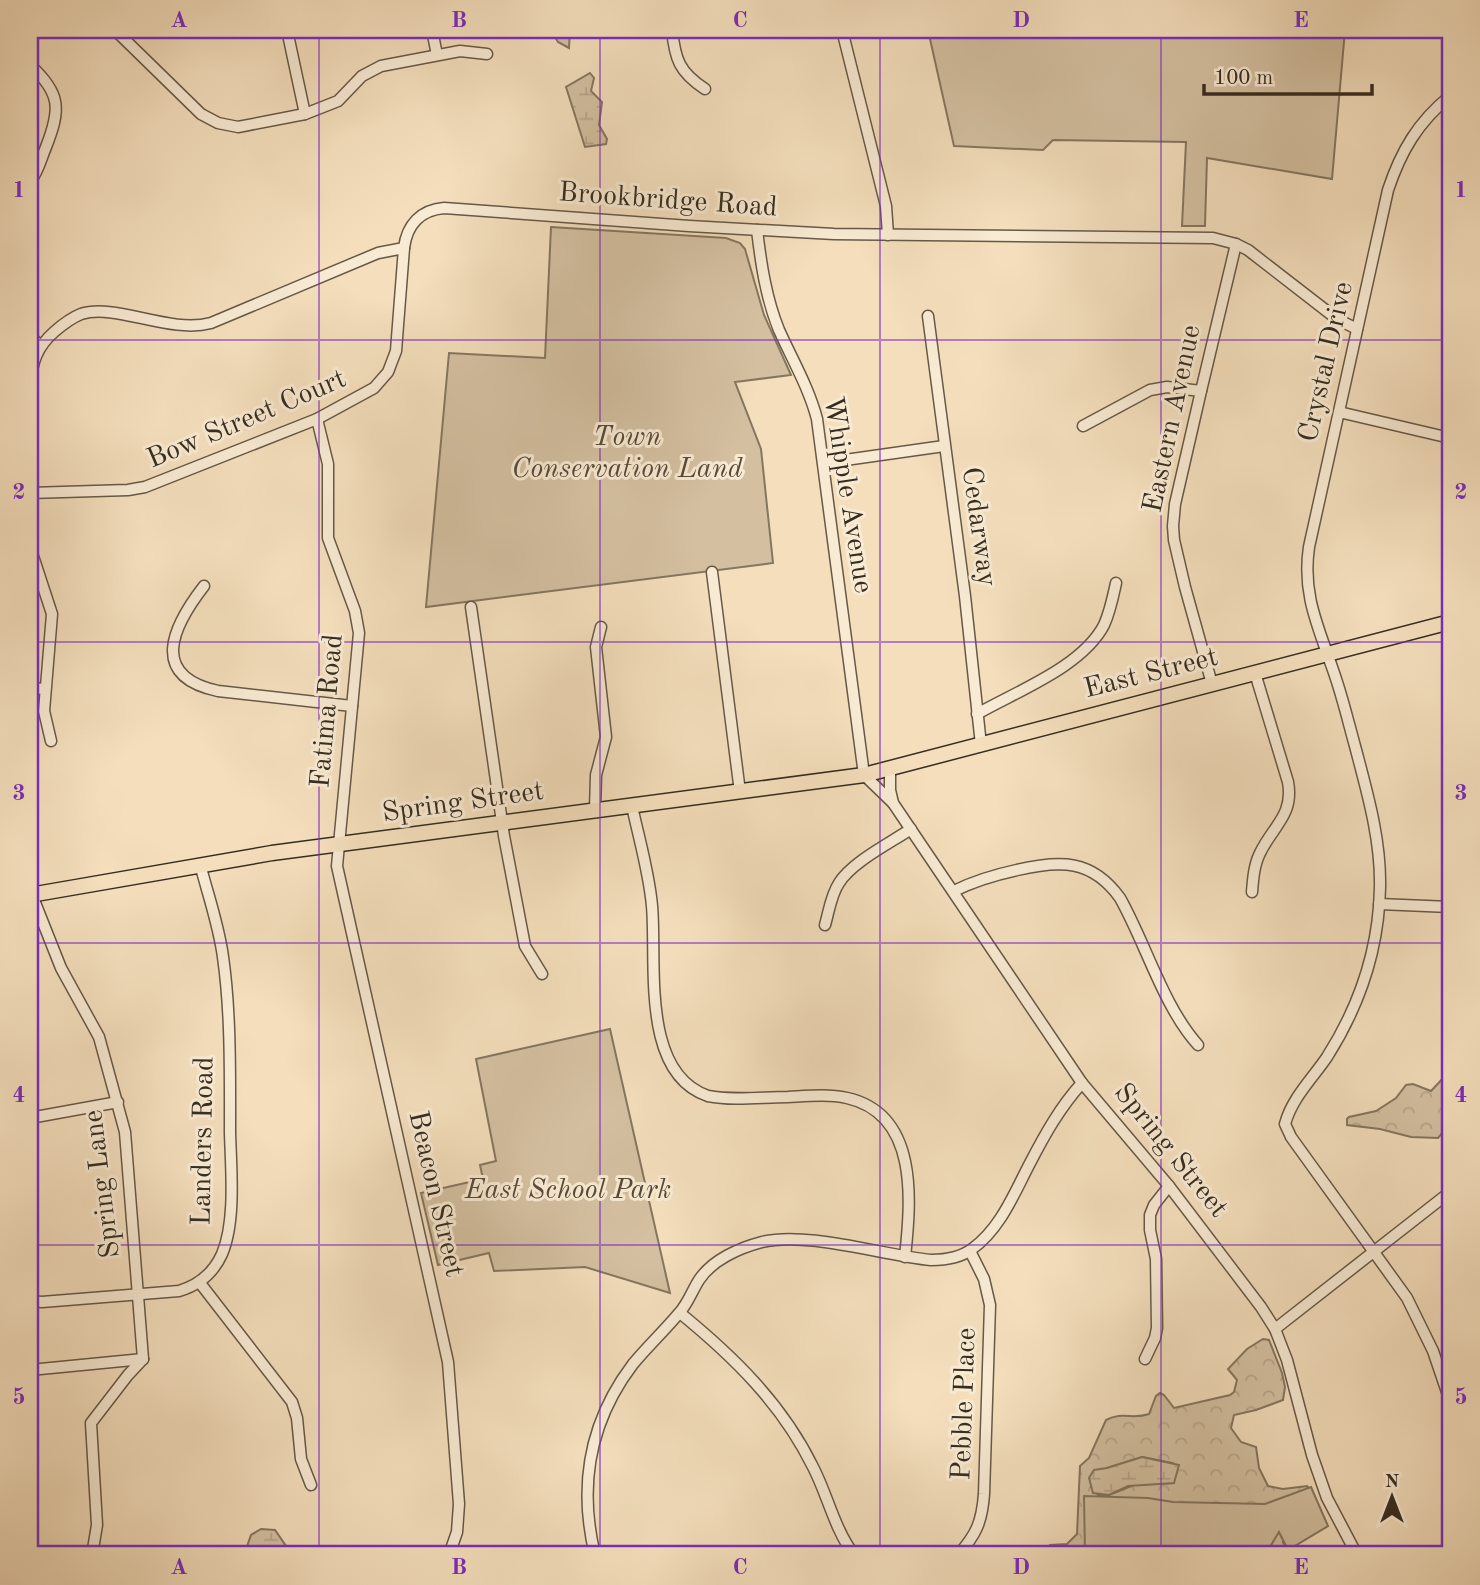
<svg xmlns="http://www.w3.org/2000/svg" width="1480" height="1585" viewBox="0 0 1480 1585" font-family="'Old Standard TT',serif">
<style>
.forest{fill:url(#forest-crowns);stroke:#857660;stroke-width:2;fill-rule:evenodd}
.wetland{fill:url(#wetland-marsh);stroke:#857660;stroke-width:2}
.green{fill:#d4c0a1;stroke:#857660;stroke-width:2}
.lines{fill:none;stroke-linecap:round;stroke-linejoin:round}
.minor-casing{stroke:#665947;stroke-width:13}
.major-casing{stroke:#362d20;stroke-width:17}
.minor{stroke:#f8ead3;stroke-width:10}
.major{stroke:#f4debc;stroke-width:14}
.grid{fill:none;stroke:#7b2cbf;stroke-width:2;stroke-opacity:0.55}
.labels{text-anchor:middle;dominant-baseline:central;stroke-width:6;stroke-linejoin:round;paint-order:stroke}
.street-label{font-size:28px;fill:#362d20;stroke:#f8ead3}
.park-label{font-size:28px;font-style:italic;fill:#564a3a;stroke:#f8ead3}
.neatline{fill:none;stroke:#7b2cbf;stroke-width:2.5}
.grid-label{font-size:23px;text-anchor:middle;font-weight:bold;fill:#7b2cbf}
</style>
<defs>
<pattern id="forest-crowns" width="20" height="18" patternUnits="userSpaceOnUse" patternTransform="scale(1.75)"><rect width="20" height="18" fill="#d4c0a1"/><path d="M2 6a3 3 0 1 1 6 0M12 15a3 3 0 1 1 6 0" fill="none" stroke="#b7a58a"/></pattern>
<pattern id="wetland-marsh" width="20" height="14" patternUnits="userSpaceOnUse" patternTransform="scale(1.75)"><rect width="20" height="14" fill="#d4c0a1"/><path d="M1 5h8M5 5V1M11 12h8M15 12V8" fill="none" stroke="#b7a58a"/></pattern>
</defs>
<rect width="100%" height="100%" fill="#f4debc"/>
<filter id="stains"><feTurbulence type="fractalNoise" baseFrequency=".00286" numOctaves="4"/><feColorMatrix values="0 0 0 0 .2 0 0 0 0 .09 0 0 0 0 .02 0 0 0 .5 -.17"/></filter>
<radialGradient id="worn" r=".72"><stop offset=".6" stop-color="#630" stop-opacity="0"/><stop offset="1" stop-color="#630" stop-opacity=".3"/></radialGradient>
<g class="forest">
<path d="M 1450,1038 L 1450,1124 L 1438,1138 L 1411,1137 L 1380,1129 L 1347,1125 L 1347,1119 L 1349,1117 L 1376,1111 L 1396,1098 L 1406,1085 L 1413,1084 L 1431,1091 L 1446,1075 Z"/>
<path d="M 1263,1339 L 1269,1340 L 1282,1373 L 1285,1387 L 1283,1400 L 1256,1410 L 1234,1415 L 1231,1428 L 1241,1442 L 1256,1447 L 1259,1468 L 1268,1486 L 1283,1489 L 1307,1486 L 1311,1490 L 1318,1505 L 1283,1536 L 1283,1542 L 1289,1555 L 1057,1555 L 1048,1552 L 1050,1545 L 1067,1544 L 1077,1534 L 1080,1466 L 1089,1458 L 1106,1420 C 1123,1411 1132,1420 1149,1414 L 1156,1396 L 1160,1393 L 1164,1395 L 1174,1408 L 1230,1395 L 1234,1392 L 1237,1380 L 1228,1369 L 1247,1349 ZM 1142,1457 L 1173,1463 L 1174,1483 L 1134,1485 L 1109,1495 L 1098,1495 L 1091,1487 L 1092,1482 L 1107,1468 Z"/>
</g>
<g class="wetland">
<path d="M 551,30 L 570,30 L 569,48 L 558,42 Z"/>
<path d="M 590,73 L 594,78 L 591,91 L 602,102 L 599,125 L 607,139 L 606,144 L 585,147 L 566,87 Z"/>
<path d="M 1142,1457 L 1179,1465 L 1174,1483 L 1128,1486 L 1109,1495 L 1093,1493 L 1089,1478 L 1094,1470 L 1107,1468 Z"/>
<path d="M 261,1529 L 275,1530 L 286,1546 L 288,1555 L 244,1555 L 251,1535 Z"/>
</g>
<g class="green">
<path d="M 928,30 L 1345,30 L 1332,179 L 1207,158 L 1205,226 L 1182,226 L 1186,142 L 1053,140 L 1043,150 L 954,146 Z"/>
<path d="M 551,227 L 726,238 L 740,243 L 745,249 L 764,315 L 791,375 L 735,382 L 761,449 L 773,563 L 426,607 L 449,353 L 545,358 Z"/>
<path d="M 610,1029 L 670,1293 L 585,1267 L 494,1271 L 489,1253 L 438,1265 L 421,1193 L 483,1179 L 480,1165 L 496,1161 L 476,1059 Z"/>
<path d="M 1311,1487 L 1328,1526 L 1288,1550 L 1279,1532 L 1268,1550 L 1271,1555 L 1085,1555 L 1084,1496 L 1148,1498 L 1173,1502 L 1265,1504 Z"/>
</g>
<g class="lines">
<defs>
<g id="minor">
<path d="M 115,30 L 201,114 L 218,123 L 238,127 L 305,114 L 338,101 L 362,76 L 381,66 L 460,51 L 487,54"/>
<path d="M 287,30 L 305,114"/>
<path d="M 432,30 L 437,55"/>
<path d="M 672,30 C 675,59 679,72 705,89"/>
<path d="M 842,30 L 886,206 L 888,235"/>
<path d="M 30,65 C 61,93 61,109 46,147 C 41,159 38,172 30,182"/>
<path d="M 1450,96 C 1418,122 1401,151 1388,190 L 1309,547 C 1302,594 1318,626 1333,670 C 1342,695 1348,721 1355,746 C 1367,792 1381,839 1380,887 C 1379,948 1360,1005 1327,1057 C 1312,1079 1292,1098 1285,1124 L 1291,1137 L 1407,1298 L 1433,1351 L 1450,1401"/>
<path d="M 757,230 C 761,264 766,298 779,330 C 792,359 809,388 817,419 L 864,775 L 893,803 L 1082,1083 L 1169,1186 L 1261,1307 L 1275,1329 L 1287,1360 L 1312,1455 L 1327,1498 L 1357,1555"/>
<path d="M 928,316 L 965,596 L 981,745"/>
<path d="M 30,335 L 40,346"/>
<path d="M 30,385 C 32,362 37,347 54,332 C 62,325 71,318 81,314 C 116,303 169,334 211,323 L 378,253 L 404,248 C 407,224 421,210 444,208 L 689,226 L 834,234 L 1213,238 L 1236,244 L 1248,250 L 1337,319 L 1357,329"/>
<path d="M 1339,412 L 1450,438"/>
<path d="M 317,419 L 328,464 L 328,538 L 355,611 L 359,633 L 337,866 L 448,1362 L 459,1504 L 457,1532 L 449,1555"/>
<path d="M 1083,426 L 1150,390 L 1167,387 L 1201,391"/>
<path d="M 30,434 L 32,553 L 52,614 L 44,711 L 51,741"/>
<path d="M 824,463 L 944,446"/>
<path d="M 30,493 L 128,490 L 145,487 L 317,419 L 374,388 L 388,372 L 396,351 L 404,248"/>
<path d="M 712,572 L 740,792"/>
<path d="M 204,586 C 173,626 148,676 218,691 L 352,706"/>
<path d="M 471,607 L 504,836 L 525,946 L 542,974"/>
<path d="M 1212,684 L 1185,587 L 1174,540 L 1173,526 L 1175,504 L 1201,391 L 1236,244"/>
<path d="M 30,688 L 45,689"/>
<path d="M 977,714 C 1017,691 1082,667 1104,625 C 1110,612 1113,597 1116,583"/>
<path d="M 890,769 L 890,790 L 893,803"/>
<path d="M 632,806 C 639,839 649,872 652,906 C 657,962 640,1073 708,1096 C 734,1101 762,1097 788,1097 C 808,1096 828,1094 847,1098 C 919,1114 911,1201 905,1257"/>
<path d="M 595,810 L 596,775 L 606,737 L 596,647 L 601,627"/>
<path d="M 954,891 C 974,881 994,875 1017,870 C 1060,860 1092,859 1120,898 C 1146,944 1163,1006 1198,1045"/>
<path d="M 1252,892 C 1253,879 1254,865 1260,853 C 1273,826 1294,815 1288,782 L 1255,673"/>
<path d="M 32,895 L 61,968 L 99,1037 L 125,1132 L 143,1359"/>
<path d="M 1379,904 L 1450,907"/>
<path d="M 825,925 C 829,911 831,895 839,883 C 852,862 890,843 911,829"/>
<path d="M 30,1118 L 118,1102"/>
<path d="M 200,1283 L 292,1402 L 297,1418 L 301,1459 L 311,1485"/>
<path d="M 30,1301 L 42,1302 L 179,1291 C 199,1285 213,1274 222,1254 C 236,1221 231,1169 230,1133 C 230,1076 231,1013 223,957 C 219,926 208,895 200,864"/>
<path d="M 680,1313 C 734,1357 782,1404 813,1467 C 828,1496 834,1528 854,1555"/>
<path d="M 1275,1329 L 1450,1192"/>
<path d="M 1145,1359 L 1155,1338 L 1157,1328 L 1156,1259 L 1150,1230 L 1150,1215 L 1154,1205 L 1169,1186"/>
<path d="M 30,1370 L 143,1359"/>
<path d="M 92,1555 L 97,1525 L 91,1423 L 128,1375 L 143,1359"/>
<path d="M 595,1555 C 578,1485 589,1422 633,1364 C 648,1346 665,1330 680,1312 C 688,1303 692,1291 699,1280 C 712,1260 739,1248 762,1242 C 807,1231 882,1255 931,1260 C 945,1260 960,1258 972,1249 C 1000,1229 1014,1194 1029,1165 C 1044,1136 1060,1107 1082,1083"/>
<path d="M 958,1555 C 976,1535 982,1522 984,1494 L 990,1305 L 984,1279 L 970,1251"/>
</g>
<path id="major" d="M 30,895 L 272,853 L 864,775 L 1450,622"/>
</defs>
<use href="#minor" class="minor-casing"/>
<use href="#major" class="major-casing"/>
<use href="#minor" class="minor"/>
<use href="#major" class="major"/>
</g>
<path class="grid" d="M 319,30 L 319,1555M 600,30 L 600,1555M 880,30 L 880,1555M 1161,30 L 1161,1555M 30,340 L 1450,340M 30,642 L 1450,642M 30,943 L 1450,943M 30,1245 L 1450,1245"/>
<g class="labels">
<g class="street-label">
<text transform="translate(668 201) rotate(4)">Brookbridge Road</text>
<text transform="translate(1327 362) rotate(-77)">Crystal Drive</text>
<text transform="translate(1173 419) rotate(-78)">Eastern Avenue</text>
<text transform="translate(247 420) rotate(-23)">Bow Street Court</text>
<text transform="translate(847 495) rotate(81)">Whipple Avenue</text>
<text transform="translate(978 527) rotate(82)">Cedarway</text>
<text transform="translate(1151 674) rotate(-14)">East Street</text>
<text transform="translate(328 711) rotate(-85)">Fatima Road</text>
<text transform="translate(463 803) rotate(-8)">Spring Street</text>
<text transform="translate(204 1141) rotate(-89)">Landers Road</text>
<text transform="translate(1170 1151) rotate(51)">Spring Street</text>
<text transform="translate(103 1184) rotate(-97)">Spring Lane</text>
<text transform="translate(435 1194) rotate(77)">Beacon Street</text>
<text transform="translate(965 1404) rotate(-88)">Pebble Place</text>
</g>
<g class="park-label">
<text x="627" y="438">Town<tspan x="627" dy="32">Conservation Land</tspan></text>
<text x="568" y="1191">East School Park</text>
</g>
</g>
<rect width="1480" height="1585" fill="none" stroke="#f4debc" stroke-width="77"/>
<g transform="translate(1392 1497)" stroke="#f8ead3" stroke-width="5" paint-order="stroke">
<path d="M0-5L12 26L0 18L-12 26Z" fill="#362d20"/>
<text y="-10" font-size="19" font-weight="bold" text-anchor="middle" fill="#362d20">N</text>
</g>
<path d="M1204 84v10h168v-10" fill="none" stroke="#362d20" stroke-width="3.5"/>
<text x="1214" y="84" font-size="21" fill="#362d20" stroke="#f8ead3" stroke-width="5" paint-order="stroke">100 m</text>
<rect x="38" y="38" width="1404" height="1508" class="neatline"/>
<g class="grid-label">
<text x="179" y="27">A</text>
<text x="459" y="27">B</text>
<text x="740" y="27">C</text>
<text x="1021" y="27">D</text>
<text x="1301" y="27">E</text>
<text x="19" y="197">1</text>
<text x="1461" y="197">1</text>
<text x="19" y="499">2</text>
<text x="1461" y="499">2</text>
<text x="19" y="800">3</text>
<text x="1461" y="800">3</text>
<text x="19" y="1102">4</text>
<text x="1461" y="1102">4</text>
<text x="19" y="1404">5</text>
<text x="1461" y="1404">5</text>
<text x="179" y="1574">A</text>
<text x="459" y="1574">B</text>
<text x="740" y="1574">C</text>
<text x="1021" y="1574">D</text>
<text x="1301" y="1574">E</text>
</g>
<rect width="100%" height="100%" filter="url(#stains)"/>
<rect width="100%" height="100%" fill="url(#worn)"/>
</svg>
